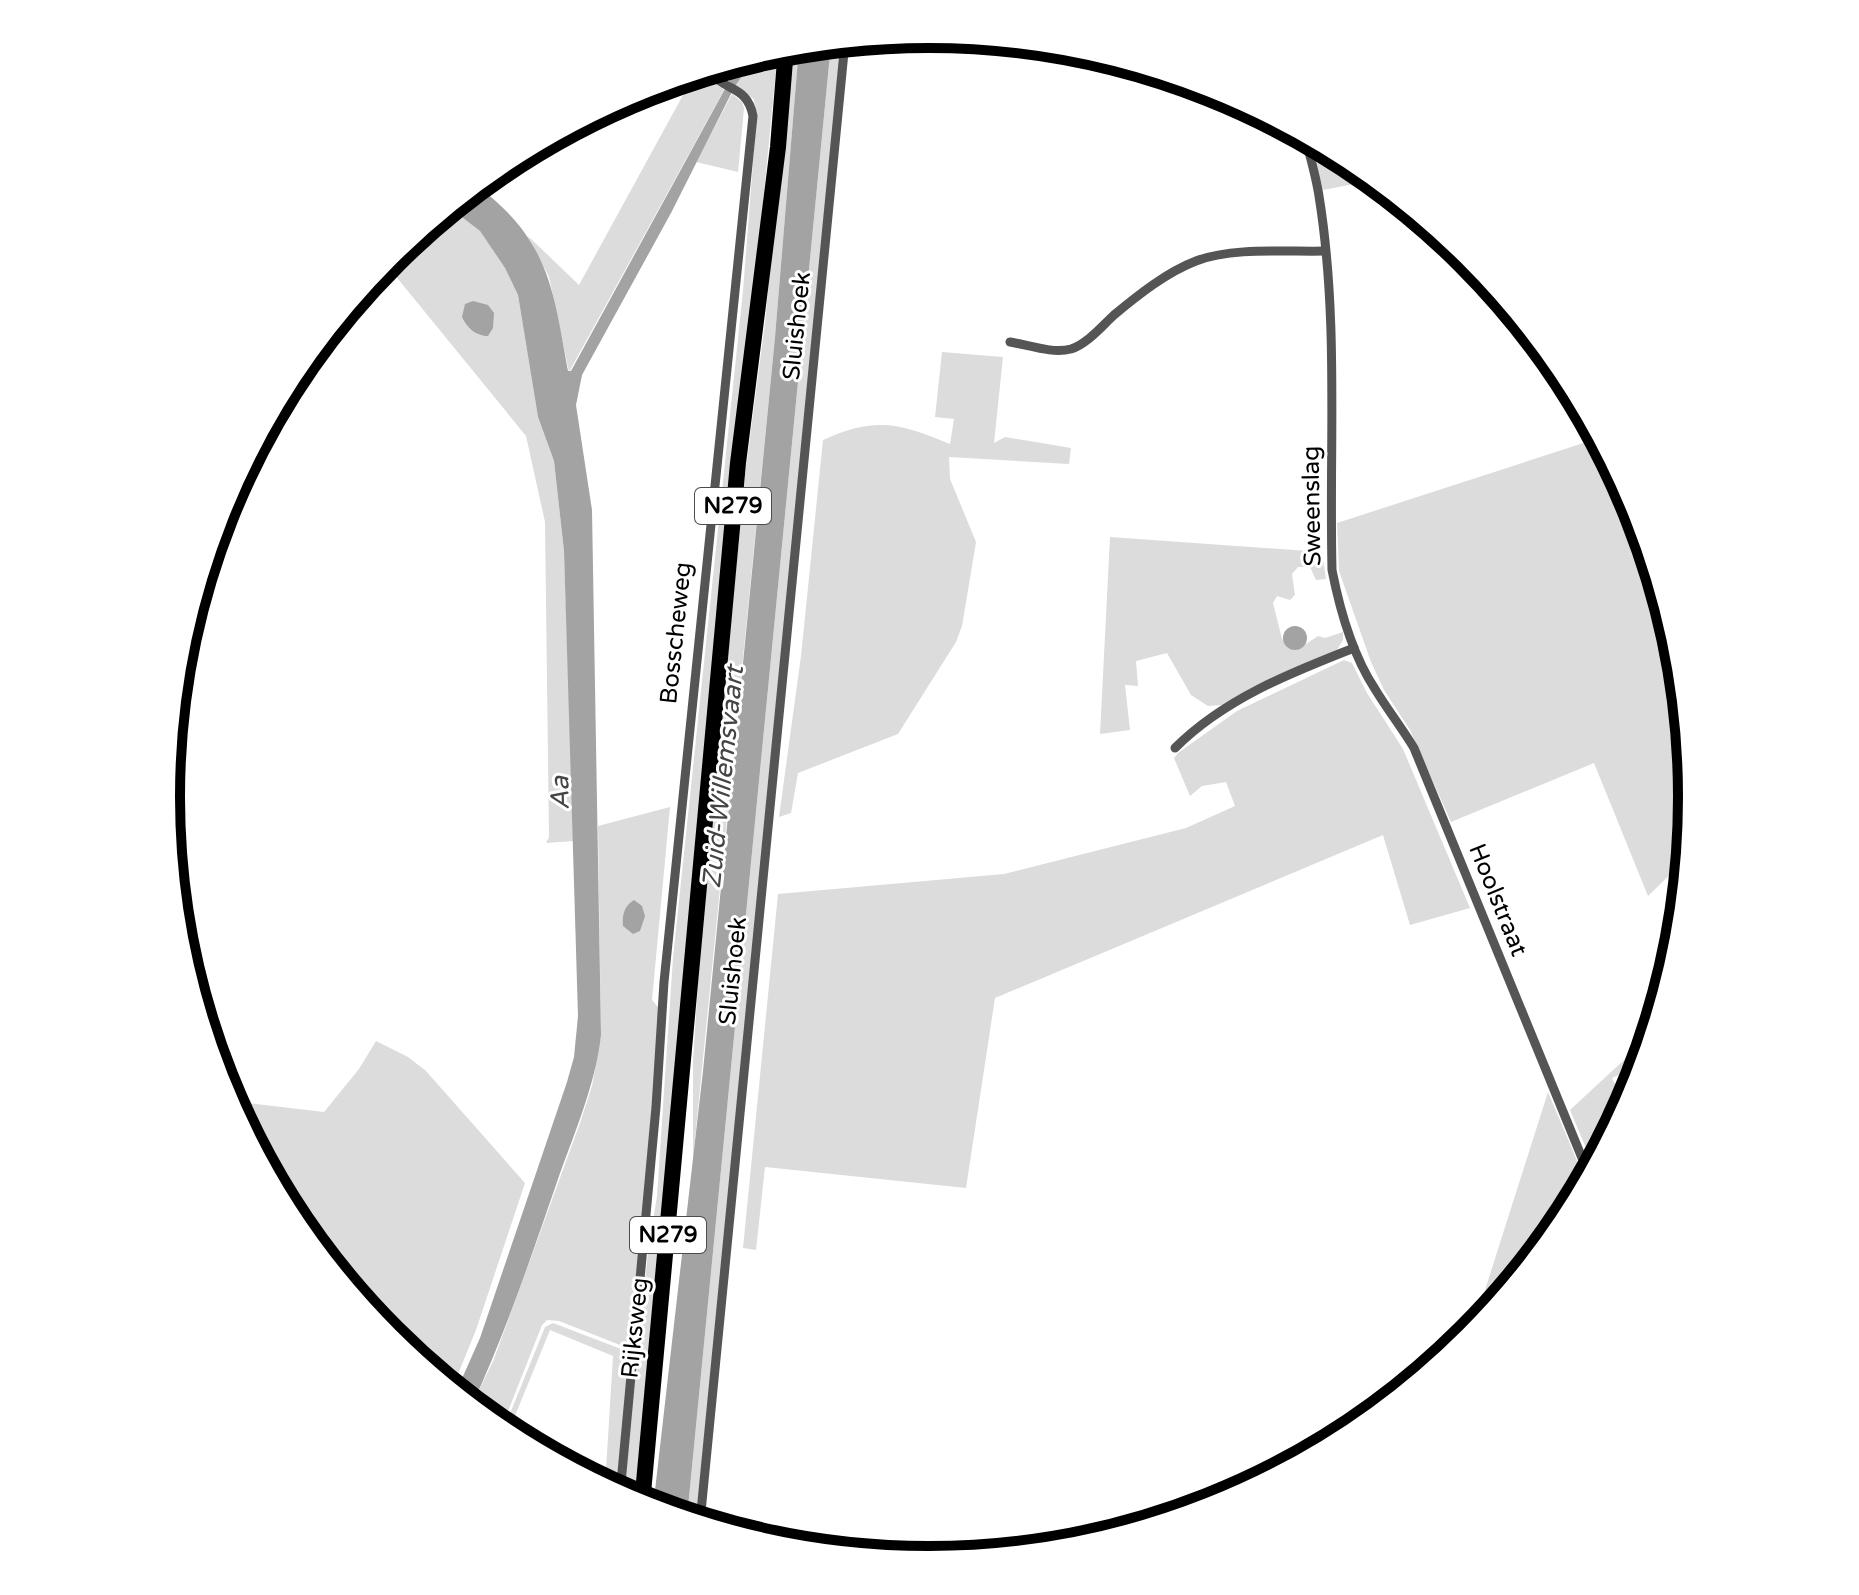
<svg xmlns="http://www.w3.org/2000/svg" width="1859" height="1595" viewBox="0 0 1859 1595" font-family="'Varela Round',sans-serif">
<style>
.green{fill:#dcdcdc}
.water{fill:#a3a3a3}
.lines{fill:none;stroke-linecap:round;stroke-linejoin:round}
.street{stroke:#555;stroke-width:9}
.primary{stroke:#000;stroke-width:16}
.labels{text-anchor:middle;dominant-baseline:central;stroke-width:6;stroke-linejoin:round;paint-order:stroke}
.shield{fill:#fff;stroke:#4c4c4c;stroke-width:2}
.shield-label{font-size:22px;font-weight:bold;fill:#000}
.street-label{font-size:24px;fill:#000;stroke:#fff}
.water-label{font-size:26px;font-style:italic;fill:#444;stroke:#fff}
.rim{fill:none;stroke:#000;stroke-width:10}
</style>
<rect width="100%" height="100%" fill="#fff"/>
<g class="green">
<path d="M 842,43 L 697,1521 L 687,1518 L 831,44 Z"/>
<path d="M 799,47 L 775,337 L 693,1159 L 693,1061 L 701,936 L 745,475 L 765,323 L 791,48 Z"/>
<path d="M 778,50 L 639,1465 L 632,1500 L 623,1495 L 648,1252 L 657,1196 L 673,958 L 743,291 L 756,124 L 754,99 L 734,86 L 755,57 Z"/>
<path d="M 702,72 L 724,90 L 569,372 L 549,277 L 528,236 L 579,285 L 694,75 Z"/>
<path d="M 732,94 L 742,102 L 744,108 L 738,172 L 696,162 Z"/>
<path d="M 1312,141 L 1354,163 L 1375,180 L 1323,190 Z"/>
<path d="M 450,208 L 480,231 L 505,268 L 518,295 L 538,417 L 554,461 L 564,551 L 574,841 L 546,843 L 549,837 L 545,522 L 526,436 L 385,263 Z"/>
<path d="M 942,352 L 1003,357 L 994,443 L 1005,437 L 1071,448 L 1069,464 L 949,457 L 950,479 L 976,542 L 962,626 L 956,642 L 898,734 L 798,773 L 791,813 L 779,817 L 801,656 L 823,440 C 874,416 901,423 950,444 L 954,419 L 935,417 Z"/>
<path d="M 1599,438 L 1635,506 L 1678,649 L 1693,798 L 1687,858 L 1648,896 L 1594,763 L 1451,822 L 1410,730 L 1384,690 L 1371,662 L 1339,571 L 1337,523 Z"/>
<path d="M 1110,537 L 1322,552 L 1326,579 L 1316,580 L 1310,567 L 1298,567 L 1292,574 L 1295,595 L 1290,600 L 1277,596 L 1273,603 L 1282,639 L 1297,650 L 1318,636 L 1325,638 L 1343,632 L 1343,640 L 1337,650 L 1222,705 L 1208,706 L 1191,695 L 1167,653 L 1136,661 L 1138,686 L 1125,685 L 1130,730 L 1100,734 Z"/>
<path d="M 1344,660 L 1352,663 L 1367,693 L 1403,749 L 1470,908 L 1410,925 L 1383,835 L 995,998 L 966,1188 L 765,1167 L 756,1250 L 743,1248 L 778,894 L 1004,874 L 1186,828 L 1235,806 L 1226,782 L 1202,786 L 1190,796 L 1174,758 L 1178,753 L 1237,711 Z"/>
<path d="M 670,807 L 652,1000 L 658,1007 L 658,1041 L 632,1345 L 625,1347 L 559,1321 L 547,1320 L 542,1325 L 501,1429 L 472,1405 L 494,1359 L 580,1123 L 592,1086 L 601,1035 L 598,826 Z"/>
<path d="M 1651,1035 L 1643,1064 L 1612,1078 L 1626,1107 L 1594,1167 L 1570,1110 Z"/>
<path d="M 376,1041 L 408,1057 L 426,1071 L 525,1183 L 476,1330 L 452,1389 L 389,1337 L 294,1221 L 230,1101 L 324,1112 L 359,1069 Z"/>
<path d="M 1548,1092 L 1586,1182 L 1564,1222 L 1499,1301 L 1485,1290 Z"/>
<path d="M 553,1323 L 621,1349 L 632,1356 L 618,1493 L 605,1486 L 613,1356 L 550,1330 L 508,1433 L 503,1431 L 545,1327 Z"/>
</g>
<g class="water">
<path d="M 831,44 L 687,1518 L 653,1508 L 703,1071 L 775,337 L 799,47 Z"/>
<path d="M 755,57 L 735,86 L 671,213 L 582,375 L 576,405 L 592,510 L 601,1035 C 595,1087 574,1133 557,1182 C 531,1257 506,1332 472,1405 L 456,1392 L 480,1338 L 567,1082 L 574,1057 L 578,1016 L 564,551 L 554,461 L 538,417 L 518,295 L 505,268 L 480,231 L 450,208 L 477,186 C 549,240 553,288 568,371 L 571,371 L 732,76 L 741,61 Z"/>
<path d="M 473,301 L 488,305 L 494,313 L 493,328 L 488,336 C 476,336 467,328 462,317 L 465,304 Z"/>
<circle cx="1295" cy="638" r="12"/>
<path d="M 634,900 L 642,906 L 645,916 L 640,931 L 633,934 L 623,926 C 622,915 624,906 634,900 Z"/>
</g>
<g class="lines">
<g class="street">
<path d="M 1305,137 C 1310,156 1316,176 1319,196 C 1339,320 1329,446 1332,570 C 1340,611 1352,654 1375,689 C 1387,709 1402,728 1414,748 L 1589,1175"/>
<path d="M 1010,342 C 1029,345 1052,354 1071,349 C 1087,344 1102,326 1114,315 C 1138,295 1167,272 1196,261 C 1232,247 1287,252 1325,251"/>
<path d="M 1175,748 C 1224,699 1290,673 1354,648"/>
<path d="M 620,1494 L 656,1107 L 664,982 L 753,116 C 747,84 724,93 710,70"/>
<path d="M 700,1522 L 845,42"/>
</g>
<path class="primary" d="M 642,1504 L 738,463 L 778,147 L 786,48"/>
</g>
<g class="labels">
<g class="shield">
<rect x="695" y="488" width="76" height="36" rx="6"/>
<rect x="630" y="1217" width="76" height="36" rx="6"/>
</g>
<g class="shield-label">
<text x="733" y="506">N279</text>
<text x="668" y="1235">N279</text>
</g>
<g class="street-label">
<text transform="translate(797 326) rotate(-84)">Sluishoek</text>
<text transform="translate(1312 506) rotate(-91)">Sweenslag</text>
<text transform="translate(676 633) rotate(-84)">Bosscheweg</text>
<text transform="translate(1498 900) rotate(68)">Hoolstraat</text>
<text transform="translate(733 971) rotate(-84)">Sluishoek</text>
<text transform="translate(635 1328) rotate(-84)">Rijksweg</text>
</g>
<g class="water-label">
<text transform="translate(723 777) rotate(-84)">Zuid-Willemsvaart</text>
<text transform="translate(560 793) rotate(-91)">Aa</text>
</g>
</g>
<path d="M0 0H1859V1595H0ZM180 797a749 749 0 1 1 1498 0a749 749 0 1 1-1498 0Z" fill="#fff" fill-rule="evenodd"/>
<path class="rim" d="M180 797a749 749 0 1 1 1498 0a749 749 0 1 1-1498 0Z"/>
</svg>
